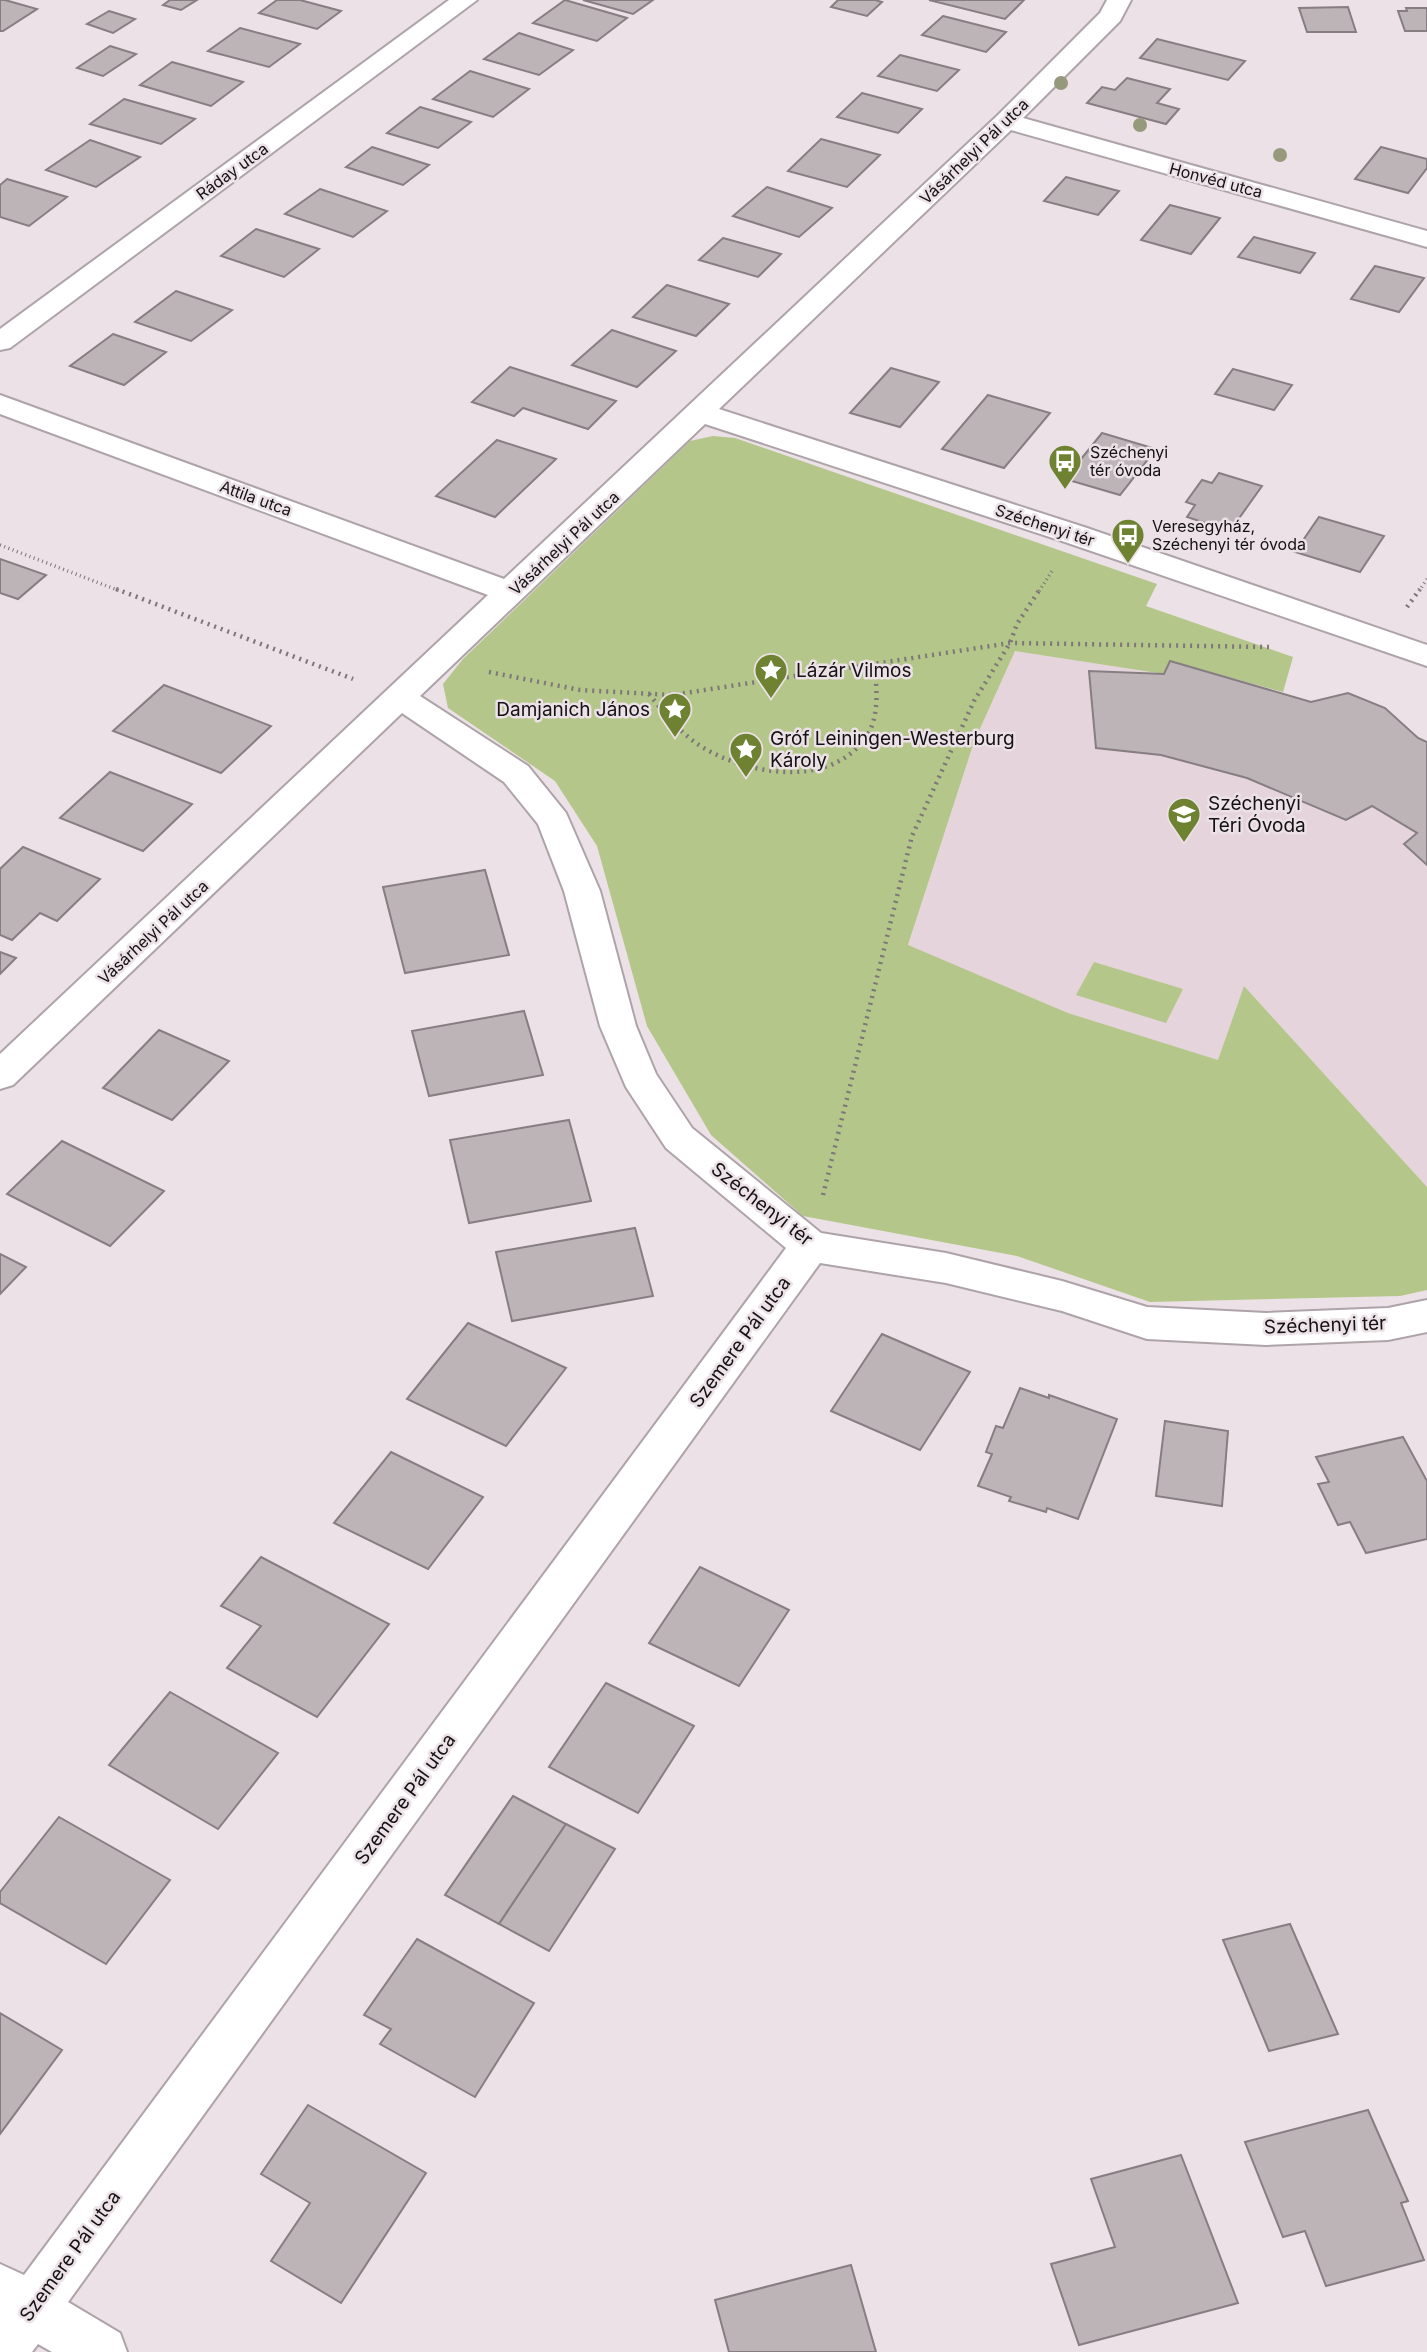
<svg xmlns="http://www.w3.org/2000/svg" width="1427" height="2352" viewBox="0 0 1427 2352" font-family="Inter,sans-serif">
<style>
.built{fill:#e6d4dc}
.green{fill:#b4c689}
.building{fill:#bdb4b8;stroke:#867e82;stroke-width:2}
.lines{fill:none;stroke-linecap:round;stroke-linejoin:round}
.minor-casing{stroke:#ada3a8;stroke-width:4}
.path-far1{stroke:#7d777a;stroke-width:3.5;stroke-dasharray:1 3.5;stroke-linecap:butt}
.path{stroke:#7d777a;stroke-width:4.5;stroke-dasharray:2 5;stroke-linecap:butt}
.minor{fill:#fff;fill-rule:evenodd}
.tree{fill:#96997b}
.labels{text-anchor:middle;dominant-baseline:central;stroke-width:5;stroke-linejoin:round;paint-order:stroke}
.far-street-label{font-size:16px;fill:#141113;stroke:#ebe1e6}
.far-poi-label{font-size:16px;fill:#141113;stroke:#ebe1e6;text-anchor:start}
.poi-label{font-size:19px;fill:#141113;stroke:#ebe1e6;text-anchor:start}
.street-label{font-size:19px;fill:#141113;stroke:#ebe1e6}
</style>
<rect width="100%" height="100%" fill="#ebe1e6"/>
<path class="built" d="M 1015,651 L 1163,674 L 1170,661 L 1311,702 L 1348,693 L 1385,708 L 1418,738 L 1427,742 L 1427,1187 L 1244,986 L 1218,1060 L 1068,1013 L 908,946 L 974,742 Z"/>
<g class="green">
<path d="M 713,436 L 735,438 L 1157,584 L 1146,606 L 1293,657 L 1283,692 L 1170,661 L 1164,674 L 1015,651 L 974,742 L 908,945 L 1068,1013 L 1218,1060 L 1244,986 L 1427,1187 L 1427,1290 L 1400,1296 L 1150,1302 L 1017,1256 L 803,1216 L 711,1135 L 647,1026 L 597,846 L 555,781 L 448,708 L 443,684 L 463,659 L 690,441 Z"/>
<path d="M 1094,962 L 1183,989 L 1166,1023 L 1076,995 Z"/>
</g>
<g class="building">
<path d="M 0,0 L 5,0 L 37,9 L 3,31 L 0,31 Z"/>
<path d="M 170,0 L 197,0 L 181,10 L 163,5 Z"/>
<path d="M 277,0 L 300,0 L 341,11 L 317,29 L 259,13 Z"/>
<path d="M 565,0 L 627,18 L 597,41 L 533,23 Z"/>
<path d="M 583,0 L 653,0 L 633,14 Z"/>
<path d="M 838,0 L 875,0 L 882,2 L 867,16 L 831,7 Z"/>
<path d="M 929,0 L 1024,0 L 1005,19 Z"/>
<path d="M 1348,7 L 1356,32 L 1307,32 L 1299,8 Z"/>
<path d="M 1406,8 L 1427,8 L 1427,31 L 1405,31 L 1398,11 L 1407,11 Z"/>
<path d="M 109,11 L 135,19 L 113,33 L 87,24 Z"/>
<path d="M 943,16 L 1006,32 L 986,52 L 922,35 Z"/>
<path d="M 240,28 L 300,44 L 269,67 L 208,51 Z"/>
<path d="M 519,33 L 573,50 L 539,75 L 484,59 Z"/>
<path d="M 1157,39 L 1245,61 L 1228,80 L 1140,58 Z"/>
<path d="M 110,46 L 136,54 L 103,76 L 77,68 Z"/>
<path d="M 900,55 L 959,70 L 937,91 L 878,76 Z"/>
<path d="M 172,62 L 243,82 L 211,106 L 140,85 Z"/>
<path d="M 470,71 L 529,89 L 493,117 L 433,99 Z"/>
<path d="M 1127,78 L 1170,89 L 1157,103 L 1179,109 L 1166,124 L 1087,103 L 1102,87 L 1115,90 Z"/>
<path d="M 862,93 L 922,109 L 898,133 L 837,117 Z"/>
<path d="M 124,99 L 195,119 L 161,144 L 90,124 Z"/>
<path d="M 420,107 L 471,122 L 438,148 L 387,133 Z"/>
<path d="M 821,139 L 880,155 L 847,187 L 788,171 Z"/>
<path d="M 90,140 L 140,157 L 96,187 L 46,170 Z"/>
<path d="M 372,147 L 429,165 L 403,185 L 346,167 Z"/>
<path d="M 1381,147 L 1427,159 L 1427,168 L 1408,193 L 1355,179 Z"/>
<path d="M 1066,177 L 1119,191 L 1098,215 L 1044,201 Z"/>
<path d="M 7,179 L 67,197 L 29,226 L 0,217 L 0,185 Z"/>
<path d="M 767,187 L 832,208 L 799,237 L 733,216 Z"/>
<path d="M 320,189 L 387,211 L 353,237 L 285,214 Z"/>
<path d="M 1170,205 L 1220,218 L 1191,254 L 1141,240 Z"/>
<path d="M 256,229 L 319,249 L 284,277 L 221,256 Z"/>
<path d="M 1254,237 L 1315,253 L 1300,273 L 1238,257 Z"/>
<path d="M 723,238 L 781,254 L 758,277 L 699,260 Z"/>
<path d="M 1375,266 L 1424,278 L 1399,312 L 1351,299 Z"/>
<path d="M 667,285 L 729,304 L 696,336 L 633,317 Z"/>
<path d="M 176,291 L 232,310 L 191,341 L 135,322 Z"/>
<path d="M 612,330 L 676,351 L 637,387 L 572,365 Z"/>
<path d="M 113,334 L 166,352 L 124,385 L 70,366 Z"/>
<path d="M 510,367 L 616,401 L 588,429 L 523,408 L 514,416 L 472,402 Z"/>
<path d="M 891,368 L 939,382 L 900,427 L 850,413 Z"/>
<path d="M 1233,369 L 1292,385 L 1274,410 L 1215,394 Z"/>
<path d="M 988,395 L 1050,413 L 1004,468 L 942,449 Z"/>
<path d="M 1102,433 L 1156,449 L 1120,495 L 1065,479 Z"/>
<path d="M 497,440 L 556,459 L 495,517 L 436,496 Z"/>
<path d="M 1219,473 L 1262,486 L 1230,531 L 1187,517 L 1195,505 L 1186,502 L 1202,480 L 1212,483 Z"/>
<path d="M 1319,517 L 1384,536 L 1360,572 L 1295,552 Z"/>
<path d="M 0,559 L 46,575 L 18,599 L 0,593 Z"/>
<path d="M 1170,661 L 1311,702 L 1348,693 L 1385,708 L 1418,738 L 1427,742 L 1427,865 L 1404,844 L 1417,833 L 1372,806 L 1346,820 L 1247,778 L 1161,755 L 1096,748 L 1089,671 L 1164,674 Z"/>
<path d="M 164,685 L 271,726 L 221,773 L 113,731 Z"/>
<path d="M 110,772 L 192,804 L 143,851 L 60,818 Z"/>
<path d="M 23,847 L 100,879 L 57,921 L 40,913 L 12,940 L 0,935 L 0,869 Z"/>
<path d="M 485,870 L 509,955 L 405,973 L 383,887 Z"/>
<path d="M 0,952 L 16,958 L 0,974 Z"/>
<path d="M 524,1011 L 543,1075 L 429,1096 L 412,1031 Z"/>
<path d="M 159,1030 L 229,1061 L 172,1120 L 103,1088 Z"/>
<path d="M 569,1120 L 591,1201 L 469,1223 L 450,1140 Z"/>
<path d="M 62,1141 L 164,1191 L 110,1246 L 7,1194 Z"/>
<path d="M 635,1228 L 653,1296 L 512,1321 L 496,1252 Z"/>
<path d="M 0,1254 L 26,1267 L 0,1294 Z"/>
<path d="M 468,1323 L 566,1368 L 506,1446 L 407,1399 Z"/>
<path d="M 882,1334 L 970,1372 L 920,1450 L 831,1411 Z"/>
<path d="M 1020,1388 L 1049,1398 L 1049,1395 L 1117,1419 L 1078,1519 L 1047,1508 L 1046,1512 L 1009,1501 L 1011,1497 L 978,1486 L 992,1454 L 986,1452 L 996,1426 L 1003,1428 Z"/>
<path d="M 1165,1421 L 1228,1431 L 1222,1506 L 1156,1496 Z"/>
<path d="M 1403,1437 L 1427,1481 L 1427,1539 L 1366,1553 L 1350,1522 L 1338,1525 L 1318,1484 L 1329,1482 L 1316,1457 Z"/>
<path d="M 391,1452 L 483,1497 L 428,1569 L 334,1523 Z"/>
<path d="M 261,1557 L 389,1624 L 317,1717 L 227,1668 L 261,1626 L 221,1606 Z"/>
<path d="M 700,1567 L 789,1610 L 739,1686 L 649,1643 Z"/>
<path d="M 606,1683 L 694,1726 L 638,1813 L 549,1767 Z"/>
<path d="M 170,1692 L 278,1753 L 218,1829 L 109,1765 Z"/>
<path d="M 513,1796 L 566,1824 L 499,1924 L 445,1895 Z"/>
<path d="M 59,1817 L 170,1880 L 106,1964 L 0,1903 L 0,1892 Z"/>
<path d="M 566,1824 L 615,1849 L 549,1951 L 499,1924 Z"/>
<path d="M 1290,1924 L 1338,2034 L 1269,2051 L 1223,1940 Z"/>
<path d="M 417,1939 L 534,2003 L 475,2097 L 380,2044 L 391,2029 L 364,2015 Z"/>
<path d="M 0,2013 L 62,2050 L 0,2134 Z"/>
<path d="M 308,2105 L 426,2173 L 341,2303 L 271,2261 L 310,2203 L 261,2174 Z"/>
<path d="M 1368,2110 L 1408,2201 L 1401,2203 L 1424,2260 L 1326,2286 L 1305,2231 L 1283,2237 L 1245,2142 Z"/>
<path d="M 1181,2155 L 1238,2303 L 1079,2345 L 1051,2264 L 1115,2247 L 1091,2179 Z"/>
<path d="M 851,2265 L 876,2352 L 729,2352 L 715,2300 Z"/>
</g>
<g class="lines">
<defs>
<g id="minor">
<path d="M 449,0 L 477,0 L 10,348 L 0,350 L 0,329 Z"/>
<path d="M 1107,0 L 1131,0 L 1120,21 L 1023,118 L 1427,231 L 1427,247 L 1011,130 L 719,409 L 1087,528 L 1427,645 L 1427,666 L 1065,542 L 705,424 L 420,696 L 528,766 L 566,813 L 600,891 L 636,1026 L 656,1074 L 692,1128 L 821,1233 L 946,1253 L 1062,1281 L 1147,1307 L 1266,1313 L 1388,1308 L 1427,1300 L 1427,1332 L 1388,1340 L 1266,1345 L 1147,1339 L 1062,1311 L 946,1283 L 820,1263 L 68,2302 L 120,2333 L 127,2352 L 52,2352 L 38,2344 L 32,2352 L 0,2352 L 0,2264 L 24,2275 L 786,1248 L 666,1148 L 626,1087 L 600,1026 L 564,891 L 538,824 L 504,782 L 402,713 L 13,1085 L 0,1089 L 0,1054 L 488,595 L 0,414 L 0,395 L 504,579 L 997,116 L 1100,13 Z"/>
</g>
</defs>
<use href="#minor" class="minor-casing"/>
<g class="path-far1">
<path d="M 0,545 L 120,591"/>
<path d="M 1039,591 L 1052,571"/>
<path d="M 1419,591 L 1427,579"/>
</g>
<g class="path">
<path d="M 116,589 L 353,679"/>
<path d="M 1407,607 L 1420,589"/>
<path d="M 489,672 L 580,690 L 672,695 L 1010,643 L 1269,647"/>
<path d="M 649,694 C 665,714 681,734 702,747 C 750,776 834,789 868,734 C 880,713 876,687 875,665"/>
<path d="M 823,1195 L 912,836 L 974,701 L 1010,643 L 1017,624 L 1040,589"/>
</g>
<use href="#minor" class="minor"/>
</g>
<g class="tree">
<circle cx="1061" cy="83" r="7"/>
<circle cx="1140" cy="125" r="7"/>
<circle cx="1280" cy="155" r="7"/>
</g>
<defs>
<symbol id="bus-pin" viewBox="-11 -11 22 30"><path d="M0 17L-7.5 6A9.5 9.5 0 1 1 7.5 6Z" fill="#6e8232" stroke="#ebe1e6"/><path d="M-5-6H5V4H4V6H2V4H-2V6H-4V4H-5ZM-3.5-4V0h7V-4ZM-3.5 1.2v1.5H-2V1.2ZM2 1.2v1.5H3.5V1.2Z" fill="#fff"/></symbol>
<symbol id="sight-pin" viewBox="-11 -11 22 30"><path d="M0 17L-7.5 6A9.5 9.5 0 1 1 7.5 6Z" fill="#6e8232" stroke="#ebe1e6"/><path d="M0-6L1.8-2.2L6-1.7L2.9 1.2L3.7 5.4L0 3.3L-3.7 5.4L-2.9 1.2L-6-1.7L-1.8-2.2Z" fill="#fff"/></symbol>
<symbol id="school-pin" viewBox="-11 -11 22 30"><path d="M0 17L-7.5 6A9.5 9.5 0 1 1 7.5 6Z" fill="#6e8232" stroke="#ebe1e6"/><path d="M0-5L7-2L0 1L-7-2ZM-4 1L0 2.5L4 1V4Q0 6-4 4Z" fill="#fff"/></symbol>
</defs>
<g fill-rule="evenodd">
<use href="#bus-pin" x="1046" y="442" width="38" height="52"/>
<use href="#bus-pin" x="1109" y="516" width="38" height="52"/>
<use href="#sight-pin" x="752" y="651" width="38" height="52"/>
<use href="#sight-pin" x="656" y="690" width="38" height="52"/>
<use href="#sight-pin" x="727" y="730" width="38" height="52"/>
<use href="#school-pin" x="1165" y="795" width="38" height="52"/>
</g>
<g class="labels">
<g class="far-street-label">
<text transform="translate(974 151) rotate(-44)">Vásárhelyi Pál utca</text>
<text transform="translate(232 171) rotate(-36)">Ráday utca</text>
<text transform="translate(1216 180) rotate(15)">Honvéd utca</text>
<text transform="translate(256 498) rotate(20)">Attila utca</text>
<text transform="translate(1045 525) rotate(18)">Széchenyi tér</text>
<text transform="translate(564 543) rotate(-43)">Vásárhelyi Pál utca</text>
<text transform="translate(153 932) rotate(-43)">Vásárhelyi Pál utca</text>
</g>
<g class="far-poi-label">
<text x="1090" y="452">Széchenyi<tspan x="1090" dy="18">tér óvoda</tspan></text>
<text x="1152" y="526">Veresegyház,<tspan x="1152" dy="18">Széchenyi tér óvoda</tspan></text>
</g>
<g class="poi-label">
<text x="796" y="670">Lázár Vilmos</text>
<text x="650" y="709" text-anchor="end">Damjanich János</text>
<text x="770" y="738">Gróf Leiningen-Westerburg<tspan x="770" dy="22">Károly</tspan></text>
<text x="1208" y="803">Széchenyi<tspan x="1208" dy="22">Téri Óvoda</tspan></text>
</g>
<g class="street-label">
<text transform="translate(762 1204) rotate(38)">Széchenyi tér</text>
<text transform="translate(1325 1325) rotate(-2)">Széchenyi tér</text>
<text transform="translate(740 1342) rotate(-54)">Szemere Pál utca</text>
<text transform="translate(405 1799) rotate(-54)">Szemere Pál utca</text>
<text transform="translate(70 2256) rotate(-54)">Szemere Pál utca</text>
</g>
</g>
</svg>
